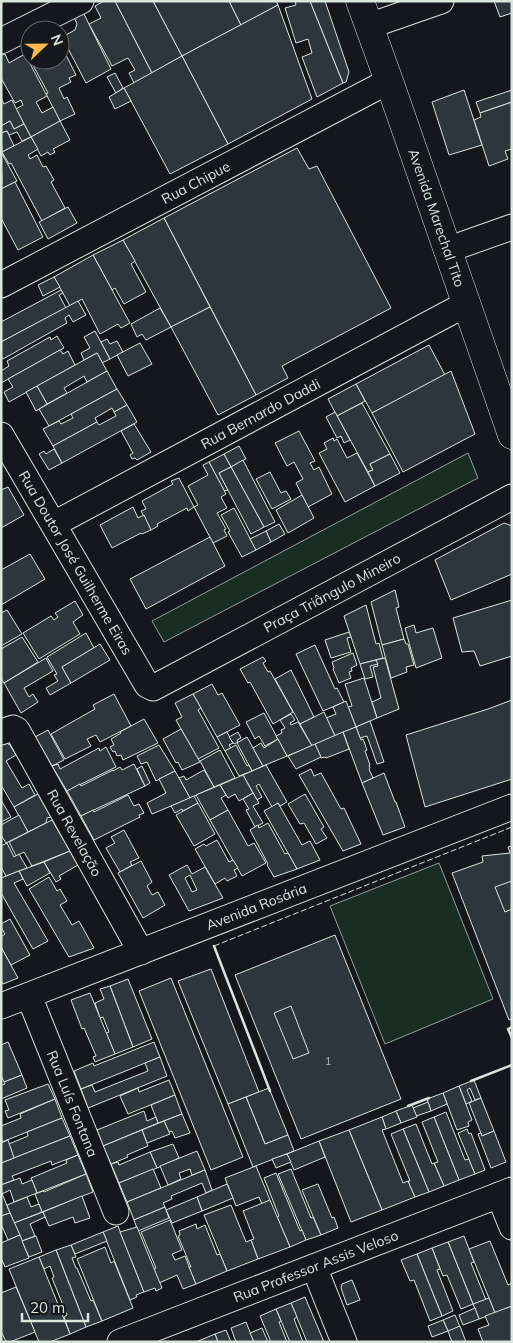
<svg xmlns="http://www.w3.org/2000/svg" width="513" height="1343" viewBox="0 0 513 1343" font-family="Mulish,sans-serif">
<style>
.green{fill:#1a2d24;stroke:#939e99}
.building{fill:#2c363c;stroke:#d8e6dc;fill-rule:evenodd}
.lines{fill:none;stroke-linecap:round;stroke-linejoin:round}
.minor-casing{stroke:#d8e6dc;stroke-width:27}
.major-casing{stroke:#d8e6dc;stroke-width:29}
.minor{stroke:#14181c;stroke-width:25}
.major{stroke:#14181c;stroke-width:28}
.fence{stroke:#d8e6dc;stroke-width:1;stroke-dasharray:6 2.5;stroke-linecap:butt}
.wall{stroke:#d8e6dc;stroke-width:2.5}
.labels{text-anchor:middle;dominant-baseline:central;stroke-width:4;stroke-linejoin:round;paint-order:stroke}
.number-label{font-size:11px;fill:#adbab4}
.street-label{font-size:14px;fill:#d8e6dc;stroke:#14181c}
</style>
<rect width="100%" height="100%" fill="#14181c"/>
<g class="green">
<path d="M 468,453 L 478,478 L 164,642 L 152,621 Z"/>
<path d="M 439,863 L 493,999 L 385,1044 L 330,906 Z"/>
</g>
<g class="building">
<path d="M 104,1 L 115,1 L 152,73 L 134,83 L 129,73 L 135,70 L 128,58 L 112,66 L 89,24 L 101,18 L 95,6 Z"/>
<path d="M 115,1 L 153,1 L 182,56 L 152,73 Z"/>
<path d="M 153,1 L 229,1 L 241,25 L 182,56 Z"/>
<path d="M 229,1 L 276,1 L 278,5 L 241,25 Z"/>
<path d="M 295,1 L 310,1 L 343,83 L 317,97 L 302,57 L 312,53 L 308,39 L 296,43 L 285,8 L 296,5 Z"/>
<path d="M 310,1 L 325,1 L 349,72 L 346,82 L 343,83 Z"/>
<path d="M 494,1 L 512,1 L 512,13 L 500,17 Z"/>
<path d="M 278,5 L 312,99 L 228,144 L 182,56 Z"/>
<path d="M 83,12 L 111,69 L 86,83 L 62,37 L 75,30 L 77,24 L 74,17 Z"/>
<path d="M 63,49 L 76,75 L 69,78 L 71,82 L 59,88 L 64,99 L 67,97 L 75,114 L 60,121 L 46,94 L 48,93 L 28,56 L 30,55 L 30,60 L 60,60 L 60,51 Z"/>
<path d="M 5,54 L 9,63 L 25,54 L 47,96 L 36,102 L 42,113 L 53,107 L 60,121 L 31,137 L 16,109 L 23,105 L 21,100 L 15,103 L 1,78 L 1,55 Z"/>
<path d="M 182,56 L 228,144 L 170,174 L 124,88 Z"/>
<path d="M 115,73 L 123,88 L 116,93 L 107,77 Z"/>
<path d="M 124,88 L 131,101 L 115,109 L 109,97 Z"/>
<path d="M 464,90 L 482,145 L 449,155 L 432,102 Z"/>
<path d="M 512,90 L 512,102 L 480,113 L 476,102 Z"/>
<path d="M 1,98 L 4,104 L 12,100 L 24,124 L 14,129 L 10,121 L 1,126 Z"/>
<path d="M 512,102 L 512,149 L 505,151 L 508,159 L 489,166 L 474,120 L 481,117 L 480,113 Z"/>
<path d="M 10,121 L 14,129 L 24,124 L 31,137 L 22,141 L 17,132 L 9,135 L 7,131 L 1,133 L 1,126 Z"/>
<path d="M 60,121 L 70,140 L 53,149 L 55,152 L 50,155 L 48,152 L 41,156 L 31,137 Z"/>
<path d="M 7,131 L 14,146 L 2,152 L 1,133 Z"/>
<path d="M 31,137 L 38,149 L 28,155 L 30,159 L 37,155 L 43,167 L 46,166 L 54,180 L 51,182 L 65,208 L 42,221 L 11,163 L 9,164 L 2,152 Z"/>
<path d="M 297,148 L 309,169 L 317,166 L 391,308 L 282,366 L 288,378 L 256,395 L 164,218 Z"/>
<path d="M 1,152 L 17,181 L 1,189 L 2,182 Z"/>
<path d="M 15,182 L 43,237 L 18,250 L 1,218 L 1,189 Z"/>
<path d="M 68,207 L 77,223 L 48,239 L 39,222 Z"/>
<path d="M 164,218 L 210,307 L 171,327 L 123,240 Z"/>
<path d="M 123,240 L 135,261 L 131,264 L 146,292 L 124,304 L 115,288 L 112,290 L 93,255 Z"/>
<path d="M 93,255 L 130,323 L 121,328 L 118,324 L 100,334 L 82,299 L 70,306 L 54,277 Z"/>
<path d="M 54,277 L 60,287 L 43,296 L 38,285 Z"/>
<path d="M 61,290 L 63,293 L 59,295 L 66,308 L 1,342 L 1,322 Z"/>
<path d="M 78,301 L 86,315 L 73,322 L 69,315 L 65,318 L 67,323 L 3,359 L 1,356 L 1,342 Z"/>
<path d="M 210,307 L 256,395 L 218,415 L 171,327 Z"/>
<path d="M 160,308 L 171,327 L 146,340 L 142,334 L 137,337 L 131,324 Z"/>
<path d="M 95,331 L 110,359 L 102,363 L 97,353 L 84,360 L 81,353 L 90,348 L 84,337 Z"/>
<path d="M 57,336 L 64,348 L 1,383 L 1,371 L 9,366 L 7,361 L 50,337 L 51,340 Z"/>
<path d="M 107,339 L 110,344 L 117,341 L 123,352 L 110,359 L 101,342 Z"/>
<path d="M 140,343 L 152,364 L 128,376 L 117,355 Z"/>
<path d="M 429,345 L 445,375 L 372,413 L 356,384 Z"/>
<path d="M 60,350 L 63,354 L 68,351 L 75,365 L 9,402 L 4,392 L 13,387 L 8,379 Z"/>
<path d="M 97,353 L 107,371 L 87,382 L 84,376 L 64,388 L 67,393 L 47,404 L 37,386 Z"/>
<path d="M 107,371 L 117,389 L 49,426 L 39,409 Z"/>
<path d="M 451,371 L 475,434 L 403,472 L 372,413 Z"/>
<path d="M 356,384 L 365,401 L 337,416 L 328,399 Z"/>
<path d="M 37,386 L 47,404 L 36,411 L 26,392 Z"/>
<path d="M 117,389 L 127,405 L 114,412 L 112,408 L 95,418 L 97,422 L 53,446 L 43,429 L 59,421 L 61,424 L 73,418 L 71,414 Z"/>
<path d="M 362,403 L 390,454 L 370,464 L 373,470 L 368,472 L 337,416 Z"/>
<path d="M 127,405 L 137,422 L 62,463 L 53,446 L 97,422 L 99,425 L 116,416 L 114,412 Z"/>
<path d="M 335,412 L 350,440 L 344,443 L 341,436 L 337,438 L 326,417 Z"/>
<path d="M 134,424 L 151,452 L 137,460 L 135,458 L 132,459 L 130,455 L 133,453 L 121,431 Z"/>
<path d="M 299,431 L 315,461 L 310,463 L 314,470 L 319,467 L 332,494 L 308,507 L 296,483 L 303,479 L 294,462 L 287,466 L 275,443 Z"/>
<path d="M 333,438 L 334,441 L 337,439 L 347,458 L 357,453 L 375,486 L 345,502 L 319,453 L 327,449 L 324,443 Z"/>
<path d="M 239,446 L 246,459 L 231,467 L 224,454 Z"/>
<path d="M 54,449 L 62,463 L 49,470 L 39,454 L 44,451 L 46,454 Z"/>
<path d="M 224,454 L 231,467 L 219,473 L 228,490 L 224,491 L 209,462 Z"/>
<path d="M 390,454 L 400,473 L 375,486 L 368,472 L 373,470 L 370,464 Z"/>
<path d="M 243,460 L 275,522 L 264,527 L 231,467 Z"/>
<path d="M 209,462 L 226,494 L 221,497 L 227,508 L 217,513 L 226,529 L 224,530 L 227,536 L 213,543 L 194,507 L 198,505 L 188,486 L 208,475 L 203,465 Z"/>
<path d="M 231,467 L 264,527 L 251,534 L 219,473 Z"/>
<path d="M 270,472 L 281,493 L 286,491 L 291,499 L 272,509 L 256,479 Z"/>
<path d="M 179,478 L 194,507 L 188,511 L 187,508 L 157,524 L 158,526 L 151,530 L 141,511 L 146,509 L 142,501 L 173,484 L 171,481 Z"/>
<path d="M 8,487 L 24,515 L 1,528 L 1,490 Z"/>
<path d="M 302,495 L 314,518 L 288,533 L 276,510 Z"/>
<path d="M 133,507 L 138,518 L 144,515 L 151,530 L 142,534 L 141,533 L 112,548 L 100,525 Z"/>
<path d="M 234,508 L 256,550 L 242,557 L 228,532 L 230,531 L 221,515 Z"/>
<path d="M 504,523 L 512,526 L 512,574 L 451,600 L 435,560 Z"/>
<path d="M 279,524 L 285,534 L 271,542 L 266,531 Z"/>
<path d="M 266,531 L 271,542 L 256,550 L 250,539 Z"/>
<path d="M 210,537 L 225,566 L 146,609 L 130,579 Z"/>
<path d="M 30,554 L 45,579 L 1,605 L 1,570 Z"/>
<path d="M 395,590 L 399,607 L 396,608 L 404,639 L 382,645 L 371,602 Z"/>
<path d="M 512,600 L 512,656 L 480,666 L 474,651 L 462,652 L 453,618 Z"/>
<path d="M 75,601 L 83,615 L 73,622 L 80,634 L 39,659 L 23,633 L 51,616 L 54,620 L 58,617 L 55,613 Z"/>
<path d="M 366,605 L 376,644 L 379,643 L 383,658 L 360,664 L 344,616 Z"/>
<path d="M 7,610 L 22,634 L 1,646 L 1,613 Z"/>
<path d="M 414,625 L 416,633 L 433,628 L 442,658 L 416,668 L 405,628 Z"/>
<path d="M 349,632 L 351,637 L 347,638 L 351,652 L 331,658 L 325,640 Z"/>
<path d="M 86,633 L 94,648 L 62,667 L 71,683 L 50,695 L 46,688 L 58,681 L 54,675 L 57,674 L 47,657 Z"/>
<path d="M 22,637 L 38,662 L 4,683 L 1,678 L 1,649 Z"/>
<path d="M 404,639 L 406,644 L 408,644 L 414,665 L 406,667 L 407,672 L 391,678 L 382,645 Z"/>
<path d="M 100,644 L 110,660 L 71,683 L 62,667 Z"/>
<path d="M 315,645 L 335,689 L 337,688 L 344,702 L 323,711 L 296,654 Z"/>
<path d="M 353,653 L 357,665 L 351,668 L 352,671 L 349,672 L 351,678 L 339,683 L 333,669 L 334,668 L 332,662 Z"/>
<path d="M 263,657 L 266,661 L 263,663 L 268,672 L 270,671 L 293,712 L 273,724 L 250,682 L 248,683 L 240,669 Z"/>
<path d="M 46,658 L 53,671 L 24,688 L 29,697 L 33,694 L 38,702 L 21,713 L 4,683 Z"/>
<path d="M 385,658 L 399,709 L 377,718 L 372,702 L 381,698 L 373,667 L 378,666 L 376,660 Z"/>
<path d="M 376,660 L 378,664 L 370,666 L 373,677 L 365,679 L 360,664 Z"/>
<path d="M 291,670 L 314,717 L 300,724 L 275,679 Z"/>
<path d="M 364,678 L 377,718 L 356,727 L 348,707 L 352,706 L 345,684 Z"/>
<path d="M 212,684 L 218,695 L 222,693 L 240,725 L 217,737 L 193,694 Z"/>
<path d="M 114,694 L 131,726 L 100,742 L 96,735 L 87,739 L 91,746 L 65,759 L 51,734 L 95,709 L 93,705 Z"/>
<path d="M 193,694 L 201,708 L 198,710 L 219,748 L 198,759 L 176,720 L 182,717 L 175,703 Z"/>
<path d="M 512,700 L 512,779 L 425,807 L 406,735 L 488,709 Z"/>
<path d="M 346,701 L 356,727 L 335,736 L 326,718 L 336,714 L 333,707 Z"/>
<path d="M 324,712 L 335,736 L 312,746 L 300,724 Z"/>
<path d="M 264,713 L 278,739 L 265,746 L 259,736 L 255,739 L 246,722 Z"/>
<path d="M 291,714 L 295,720 L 290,723 L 291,725 L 298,722 L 312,746 L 287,756 L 276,736 L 282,733 L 281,730 L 285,728 L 280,720 Z"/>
<path d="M 144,719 L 158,743 L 123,760 L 121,755 L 117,756 L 115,751 L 113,752 L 110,747 L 114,745 L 111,739 L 121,733 L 120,732 Z"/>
<path d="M 370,721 L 384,762 L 377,764 L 367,736 L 360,738 L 356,727 Z"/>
<path d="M 356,727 L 361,740 L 363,739 L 367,750 L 365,751 L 370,765 L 369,765 L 370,768 L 369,769 L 373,778 L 362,783 L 343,732 Z"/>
<path d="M 181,729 L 200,762 L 182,770 L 178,762 L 176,763 L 163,739 Z"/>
<path d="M 48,730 L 64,760 L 52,766 L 35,737 Z"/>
<path d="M 227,732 L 233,743 L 229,745 L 231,748 L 225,751 L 217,737 Z"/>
<path d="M 238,732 L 241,738 L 237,740 L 238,742 L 234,744 L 229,737 Z"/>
<path d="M 343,732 L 349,749 L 326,758 L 325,757 L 321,758 L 315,744 Z"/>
<path d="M 247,737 L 263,766 L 252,771 L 237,743 Z"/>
<path d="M 278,739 L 287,756 L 263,766 L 253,748 L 261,743 L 264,748 Z"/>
<path d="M 5,742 L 10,745 L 16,755 L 6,761 L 22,788 L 29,784 L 35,795 L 14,807 L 1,785 L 1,743 Z"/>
<path d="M 315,744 L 321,757 L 296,769 L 288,756 Z"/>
<path d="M 159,745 L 175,771 L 156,781 L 147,762 L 141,764 L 137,756 Z"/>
<path d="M 236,745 L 247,766 L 249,765 L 252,771 L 239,776 L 225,751 Z"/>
<path d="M 106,747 L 116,767 L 67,791 L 52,766 L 58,764 L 60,769 L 99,748 L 100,751 Z"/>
<path d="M 220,750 L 235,778 L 214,787 L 200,761 Z"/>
<path d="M 134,764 L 145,786 L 81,816 L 67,791 L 80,784 L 81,786 L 113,770 L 113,771 L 120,767 L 122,770 Z"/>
<path d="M 266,765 L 287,802 L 280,806 L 278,803 L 272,807 L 259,784 L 256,786 L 262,797 L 257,800 L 243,775 Z"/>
<path d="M 142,766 L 150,783 L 145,786 L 137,769 Z"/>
<path d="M 311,769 L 314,776 L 321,773 L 341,809 L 344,808 L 361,844 L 343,851 L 299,775 Z"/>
<path d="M 204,770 L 214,787 L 190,798 L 179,778 L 184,776 L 186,780 Z"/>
<path d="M 175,771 L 190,798 L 152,814 L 147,803 L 166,793 L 159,779 Z"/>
<path d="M 384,773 L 395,802 L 396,802 L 405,827 L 383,835 L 362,783 Z"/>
<path d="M 243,775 L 253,793 L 239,801 L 235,794 L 228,798 L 220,785 Z"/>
<path d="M 220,785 L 226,795 L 221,798 L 228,810 L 210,820 L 196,795 Z"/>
<path d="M 253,793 L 259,803 L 253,806 L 263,823 L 255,827 L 246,810 L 249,809 L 243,799 Z"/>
<path d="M 38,794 L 51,817 L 47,818 L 46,823 L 28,832 L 14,807 Z"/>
<path d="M 305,794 L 324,827 L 321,829 L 327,838 L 316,844 L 304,823 L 300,824 L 288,804 Z"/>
<path d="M 128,795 L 134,806 L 139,804 L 144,813 L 139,815 L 140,817 L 94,840 L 81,816 L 93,810 L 94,812 Z"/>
<path d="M 194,796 L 198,803 L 183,811 L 182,809 L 175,813 L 171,806 Z"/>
<path d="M 1,800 L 11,817 L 1,822 Z"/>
<path d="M 198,803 L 215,834 L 194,846 L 176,815 Z"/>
<path d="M 278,803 L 302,845 L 310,841 L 320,860 L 297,869 L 264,811 Z"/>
<path d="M 228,810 L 248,846 L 254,843 L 266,863 L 242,876 L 210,820 Z"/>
<path d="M 19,815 L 28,832 L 6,843 L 1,835 L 1,825 Z"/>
<path d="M 52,820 L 70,851 L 32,866 L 24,852 L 16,856 L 9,842 Z"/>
<path d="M 268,823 L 285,854 L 288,853 L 297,869 L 274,877 L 267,865 L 268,864 L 250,830 L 258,825 L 259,828 Z"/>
<path d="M 124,830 L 139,858 L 130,862 L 132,865 L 120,872 L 106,848 L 115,843 L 111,837 Z"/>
<path d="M 217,840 L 229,862 L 233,860 L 238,868 L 234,870 L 237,876 L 227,881 L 225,878 L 215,884 L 195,849 L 204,844 L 206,846 Z"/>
<path d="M 7,843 L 14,857 L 19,854 L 27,868 L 6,876 L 1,867 L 1,846 Z"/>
<path d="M 512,846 L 512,1019 L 509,1020 L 452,873 L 483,862 L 482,856 L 510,853 L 508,847 Z"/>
<path d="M 70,851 L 78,865 L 59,876 L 61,879 L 56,882 L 44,862 Z"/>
<path d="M 141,861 L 152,882 L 147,886 L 152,895 L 158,892 L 165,905 L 143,918 L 118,873 Z"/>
<path d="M 44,862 L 50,873 L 27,886 L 19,871 Z"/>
<path d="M 187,865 L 192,874 L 205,867 L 223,898 L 189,911 L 169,875 ZM 190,875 L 197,890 L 192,892 L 185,878 Z"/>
<path d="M 19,871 L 23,879 L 14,883 L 48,941 L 33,949 L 1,893 L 1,878 Z"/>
<path d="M 49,877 L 57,891 L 60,889 L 67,901 L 60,905 L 72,925 L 79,921 L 94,948 L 69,957 L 29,889 Z"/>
<path d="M 512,881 L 512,909 L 505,912 L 495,887 Z"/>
<path d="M 10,919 L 30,955 L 11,965 L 1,947 L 1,937 L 5,934 L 1,927 L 1,924 Z"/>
<path d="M 335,935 L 401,1099 L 301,1139 L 235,975 Z"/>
<path d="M 1,947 L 18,978 L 3,984 L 1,981 Z"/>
<path d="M 211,969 L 259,1092 L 228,1104 L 178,981 Z"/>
<path d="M 171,978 L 243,1157 L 211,1170 L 139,991 Z"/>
<path d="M 128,979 L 152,1039 L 133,1047 L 110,986 Z"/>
<path d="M 110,986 L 133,1047 L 115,1054 L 106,1033 L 109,1032 L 103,1017 L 100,1018 L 95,1003 L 104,999 L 100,989 Z"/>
<path d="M 90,993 L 115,1054 L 95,1062 L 93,1057 L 96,1056 L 84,1028 L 82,1029 L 71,1000 Z"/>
<path d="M 291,1006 L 309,1053 L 293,1059 L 274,1013 Z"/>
<path d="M 8,1042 L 22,1075 L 4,1082 L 1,1075 L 1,1045 Z"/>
<path d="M 154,1042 L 160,1057 L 81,1089 L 74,1071 L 93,1063 L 94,1066 Z"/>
<path d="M 160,1057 L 167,1076 L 88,1108 L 81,1089 L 92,1085 L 95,1092 L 148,1071 L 145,1063 Z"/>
<path d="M 22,1075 L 27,1088 L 1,1099 L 1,1085 L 5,1084 L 4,1082 Z"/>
<path d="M 169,1080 L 175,1095 L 128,1114 L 120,1096 L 138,1088 L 139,1092 Z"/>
<path d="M 474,1080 L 481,1098 L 475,1100 L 470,1088 L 467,1090 L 472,1101 L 466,1104 L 459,1086 Z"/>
<path d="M 48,1084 L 55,1099 L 8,1118 L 5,1111 L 9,1110 L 5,1100 Z"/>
<path d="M 459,1086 L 472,1120 L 468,1122 L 469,1126 L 457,1130 L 443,1093 Z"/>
<path d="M 269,1088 L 288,1135 L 265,1144 L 246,1097 Z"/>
<path d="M 443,1093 L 447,1104 L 431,1111 L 427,1099 Z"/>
<path d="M 175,1095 L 182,1114 L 158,1123 L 151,1105 Z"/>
<path d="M 246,1097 L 265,1144 L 288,1135 L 294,1151 L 253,1167 L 228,1104 Z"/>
<path d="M 481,1098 L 494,1131 L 482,1136 L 469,1103 Z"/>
<path d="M 55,1099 L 62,1118 L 2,1142 L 1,1126 L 21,1118 L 20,1114 Z"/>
<path d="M 428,1102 L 431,1111 L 416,1116 L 413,1108 Z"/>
<path d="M 412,1105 L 417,1117 L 401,1123 L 396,1111 Z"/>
<path d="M 144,1111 L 147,1121 L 156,1117 L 158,1123 L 103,1146 L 97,1130 Z"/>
<path d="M 396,1111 L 401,1123 L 386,1129 L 382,1117 Z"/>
<path d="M 446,1112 L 465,1160 L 469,1159 L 475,1174 L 459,1180 L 434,1117 Z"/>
<path d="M 182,1114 L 190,1133 L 175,1138 L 172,1131 L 169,1132 L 164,1121 Z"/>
<path d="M 382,1117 L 386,1129 L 382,1130 L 403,1183 L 408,1181 L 415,1197 L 382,1210 L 349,1130 Z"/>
<path d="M 434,1117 L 459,1180 L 444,1186 L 434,1163 L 438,1162 L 422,1122 Z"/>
<path d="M 62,1118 L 70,1136 L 14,1158 L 9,1144 L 28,1136 L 27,1132 Z"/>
<path d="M 164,1121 L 170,1134 L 147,1143 L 142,1130 Z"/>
<path d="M 416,1124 L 432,1164 L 434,1163 L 444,1186 L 429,1192 L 403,1129 Z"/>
<path d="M 403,1129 L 429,1192 L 415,1197 L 408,1181 L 410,1181 L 391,1134 Z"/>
<path d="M 467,1129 L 469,1134 L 471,1133 L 485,1170 L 475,1174 L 458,1133 Z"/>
<path d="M 142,1130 L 148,1146 L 127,1155 L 128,1157 L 111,1164 L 103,1146 Z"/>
<path d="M 349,1130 L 382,1210 L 351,1222 L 319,1141 Z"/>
<path d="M 494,1131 L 506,1162 L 491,1168 L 478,1134 L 481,1133 L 482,1136 Z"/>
<path d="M 70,1136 L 78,1155 L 52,1165 L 51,1161 L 12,1176 L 14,1180 L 1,1185 L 1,1163 Z"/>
<path d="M 8,1140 L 14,1158 L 1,1163 L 1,1143 Z"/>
<path d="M 319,1141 L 325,1157 L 294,1170 L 287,1154 Z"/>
<path d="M 173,1144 L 179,1158 L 157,1168 L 150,1152 Z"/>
<path d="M 197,1151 L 205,1170 L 192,1175 L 190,1169 L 179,1173 L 181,1179 L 168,1185 L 160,1166 Z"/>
<path d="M 150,1152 L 157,1168 L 119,1183 L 111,1164 L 118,1162 L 119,1165 Z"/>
<path d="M 287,1154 L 291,1162 L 276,1168 L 272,1159 Z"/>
<path d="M 78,1155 L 86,1174 L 37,1193 L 31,1178 L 67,1163 L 66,1160 Z"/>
<path d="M 256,1166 L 270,1200 L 262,1204 L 259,1197 L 236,1206 L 225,1178 Z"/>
<path d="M 153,1169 L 161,1188 L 127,1202 L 119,1183 Z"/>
<path d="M 291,1169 L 311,1218 L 313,1217 L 321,1235 L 306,1240 L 278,1174 Z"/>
<path d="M 205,1170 L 212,1190 L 206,1193 L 202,1183 L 171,1196 L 172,1199 L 163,1203 L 165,1207 L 134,1220 L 127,1202 Z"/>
<path d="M 276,1173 L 300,1231 L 302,1230 L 306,1240 L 290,1247 L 277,1217 L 279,1216 L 264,1178 Z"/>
<path d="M 86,1174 L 93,1192 L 42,1212 L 35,1194 L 43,1191 L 44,1192 Z"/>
<path d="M 20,1178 L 22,1184 L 32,1180 L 37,1193 L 14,1202 L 10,1190 L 2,1194 L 1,1185 Z"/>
<path d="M 227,1184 L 233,1198 L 202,1211 L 197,1197 Z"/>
<path d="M 318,1184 L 332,1218 L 334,1217 L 338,1228 L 321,1235 L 302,1190 Z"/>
<path d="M 1,1191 L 10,1213 L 1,1216 Z"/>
<path d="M 82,1196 L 90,1218 L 75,1223 L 73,1217 L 49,1226 L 43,1212 Z"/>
<path d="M 27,1197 L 31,1207 L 39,1204 L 42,1212 L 14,1223 L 7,1205 Z"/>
<path d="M 197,1197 L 202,1211 L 172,1223 L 166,1210 Z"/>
<path d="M 270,1200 L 290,1247 L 258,1259 L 251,1240 L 254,1239 L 243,1211 Z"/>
<path d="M 231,1205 L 246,1242 L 251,1240 L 258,1259 L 227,1271 L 204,1215 Z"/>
<path d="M 165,1207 L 169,1218 L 138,1231 L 134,1220 Z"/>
<path d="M 43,1212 L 45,1217 L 30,1224 L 35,1236 L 22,1241 L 14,1223 Z"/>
<path d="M 10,1213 L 20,1235 L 8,1240 L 1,1224 L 1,1216 Z"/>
<path d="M 170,1220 L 182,1250 L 172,1254 L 175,1260 L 185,1256 L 196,1284 L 183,1289 L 177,1275 L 159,1283 L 154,1269 L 156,1268 L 141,1232 Z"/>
<path d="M 196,1224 L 197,1229 L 205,1225 L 217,1255 L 220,1254 L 227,1271 L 196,1284 L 189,1267 L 191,1267 L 178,1236 L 180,1235 L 179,1231 Z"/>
<path d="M 118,1226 L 144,1292 L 136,1295 L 137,1297 L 130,1300 L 103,1232 Z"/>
<path d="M 137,1227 L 162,1288 L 156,1291 L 155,1288 L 144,1292 L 120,1232 Z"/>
<path d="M 103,1232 L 107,1241 L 75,1254 L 71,1245 Z"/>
<path d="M 20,1235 L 29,1258 L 5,1267 L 1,1258 L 1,1243 Z"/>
<path d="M 36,1236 L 42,1252 L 29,1257 L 22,1241 Z"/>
<path d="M 464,1236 L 474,1262 L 471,1263 L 486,1300 L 473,1304 L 448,1242 Z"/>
<path d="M 490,1241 L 508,1285 L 512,1283 L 512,1306 L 495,1313 L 469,1249 Z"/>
<path d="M 448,1242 L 473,1304 L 461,1309 L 447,1275 L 443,1276 L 432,1248 Z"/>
<path d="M 71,1245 L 76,1257 L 72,1258 L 76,1268 L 77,1268 L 91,1301 L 93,1300 L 102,1321 L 86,1327 L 56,1250 Z"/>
<path d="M 105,1247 L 111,1263 L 114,1261 L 133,1308 L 102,1321 L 77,1259 Z"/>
<path d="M 432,1248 L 440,1269 L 437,1270 L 453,1311 L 442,1316 L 417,1254 Z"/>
<path d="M 56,1250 L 86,1327 L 70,1334 L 64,1317 L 67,1315 L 52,1278 L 54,1277 L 50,1266 L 44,1269 L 39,1257 Z"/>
<path d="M 417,1254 L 442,1316 L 430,1321 L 414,1280 L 410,1281 L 401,1260 Z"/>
<path d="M 39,1257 L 70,1334 L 50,1342 L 39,1342 L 9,1269 Z"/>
<path d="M 352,1280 L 360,1300 L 347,1305 L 341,1288 L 342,1284 Z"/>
<path d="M 16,1287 L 35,1332 L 10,1342 L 6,1342 L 1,1331 L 1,1293 Z"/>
<path d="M 305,1297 L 324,1342 L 307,1342 L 291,1303 Z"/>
<path d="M 489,1298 L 495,1313 L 479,1319 L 473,1304 Z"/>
<path d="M 291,1303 L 297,1317 L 294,1319 L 303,1342 L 290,1342 L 276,1309 Z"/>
<path d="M 512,1306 L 512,1342 L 483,1342 L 478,1329 L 489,1325 L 485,1316 Z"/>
<path d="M 475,1308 L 479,1319 L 463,1325 L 459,1315 Z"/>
<path d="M 276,1309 L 281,1321 L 279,1322 L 287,1342 L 271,1342 L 260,1316 Z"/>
<path d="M 455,1315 L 460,1327 L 448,1331 L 443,1320 Z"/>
<path d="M 443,1320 L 448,1331 L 432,1337 L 428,1326 Z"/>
<path d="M 246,1322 L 254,1342 L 236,1342 L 231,1328 Z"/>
<path d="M 460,1326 L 466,1342 L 452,1342 L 448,1331 Z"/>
<path d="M 262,1328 L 268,1342 L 254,1342 L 250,1333 Z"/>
<path d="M 226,1330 L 231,1342 L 218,1342 L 215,1334 Z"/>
<path d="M 215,1334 L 218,1342 L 196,1342 Z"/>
</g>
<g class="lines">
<defs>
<g id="minor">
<path d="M 369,26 L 441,1"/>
<path d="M 1,41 L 81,1"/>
<path d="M 447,250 L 512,227"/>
<path id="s1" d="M 1,285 L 389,81"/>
<path id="s2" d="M 1,435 L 147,685 L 153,688 L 512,497"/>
<path id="s3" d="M 54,524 L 466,304"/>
<path id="s4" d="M 1,732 L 13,728 L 17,730 L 141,952"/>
<path id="s5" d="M 29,996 L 116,1212"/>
<path id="s6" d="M 1,1006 L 512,807"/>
<path d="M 499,1195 L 512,1227"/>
<path d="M 314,1267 L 344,1342"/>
<path id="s7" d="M 120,1342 L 512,1190"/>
</g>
<g id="major">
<path id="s8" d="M 360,1 L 389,81 L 512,435"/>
</g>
</defs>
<use href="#minor" class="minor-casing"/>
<use href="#major" class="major-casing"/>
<use href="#minor" class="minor"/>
<use href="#major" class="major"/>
<path class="fence" d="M 214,946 L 512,827"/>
<g class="wall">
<path d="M 214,946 L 270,1091"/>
<path d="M 512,1027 L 508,1029 L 512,1038"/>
<path d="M 471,1081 L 512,1065"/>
<path d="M 408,1106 L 429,1098"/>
</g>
</g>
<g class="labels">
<g class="number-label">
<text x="328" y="1061">1</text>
</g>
<g class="street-label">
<text stroke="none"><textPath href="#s1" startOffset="220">Rua Chipue</textPath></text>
<text stroke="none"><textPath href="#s8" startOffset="230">Avenida Marechal Tito</textPath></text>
<text stroke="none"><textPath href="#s3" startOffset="234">Rua Bernardo Daddi</textPath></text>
<text stroke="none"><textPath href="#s2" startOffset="148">Rua Doutor José Guilherme Eiras</textPath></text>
<text stroke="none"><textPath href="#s2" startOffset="499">Praça Triângulo Mineiro</textPath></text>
<text stroke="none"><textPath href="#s4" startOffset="135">Rua Revelação</textPath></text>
<text stroke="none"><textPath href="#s6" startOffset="274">Avenida Rosária</textPath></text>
<text stroke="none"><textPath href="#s5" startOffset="116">Rua Luís Fontana</textPath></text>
<text stroke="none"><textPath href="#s7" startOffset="210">Rua Professor Assis Veloso</textPath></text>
</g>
</g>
<rect width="513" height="1343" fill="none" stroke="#d8e6dc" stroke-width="5"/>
<g transform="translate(45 45) rotate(68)"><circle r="24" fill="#14181c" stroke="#626a69"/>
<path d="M0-4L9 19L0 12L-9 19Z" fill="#ffb74d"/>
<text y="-8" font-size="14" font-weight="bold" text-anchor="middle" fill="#d8e6dc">N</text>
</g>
<path d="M22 1313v8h66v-8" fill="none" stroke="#d8e6dc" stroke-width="2.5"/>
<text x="30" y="1313" font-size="15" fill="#d8e6dc" stroke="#14181c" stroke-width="4" paint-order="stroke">20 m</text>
</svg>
